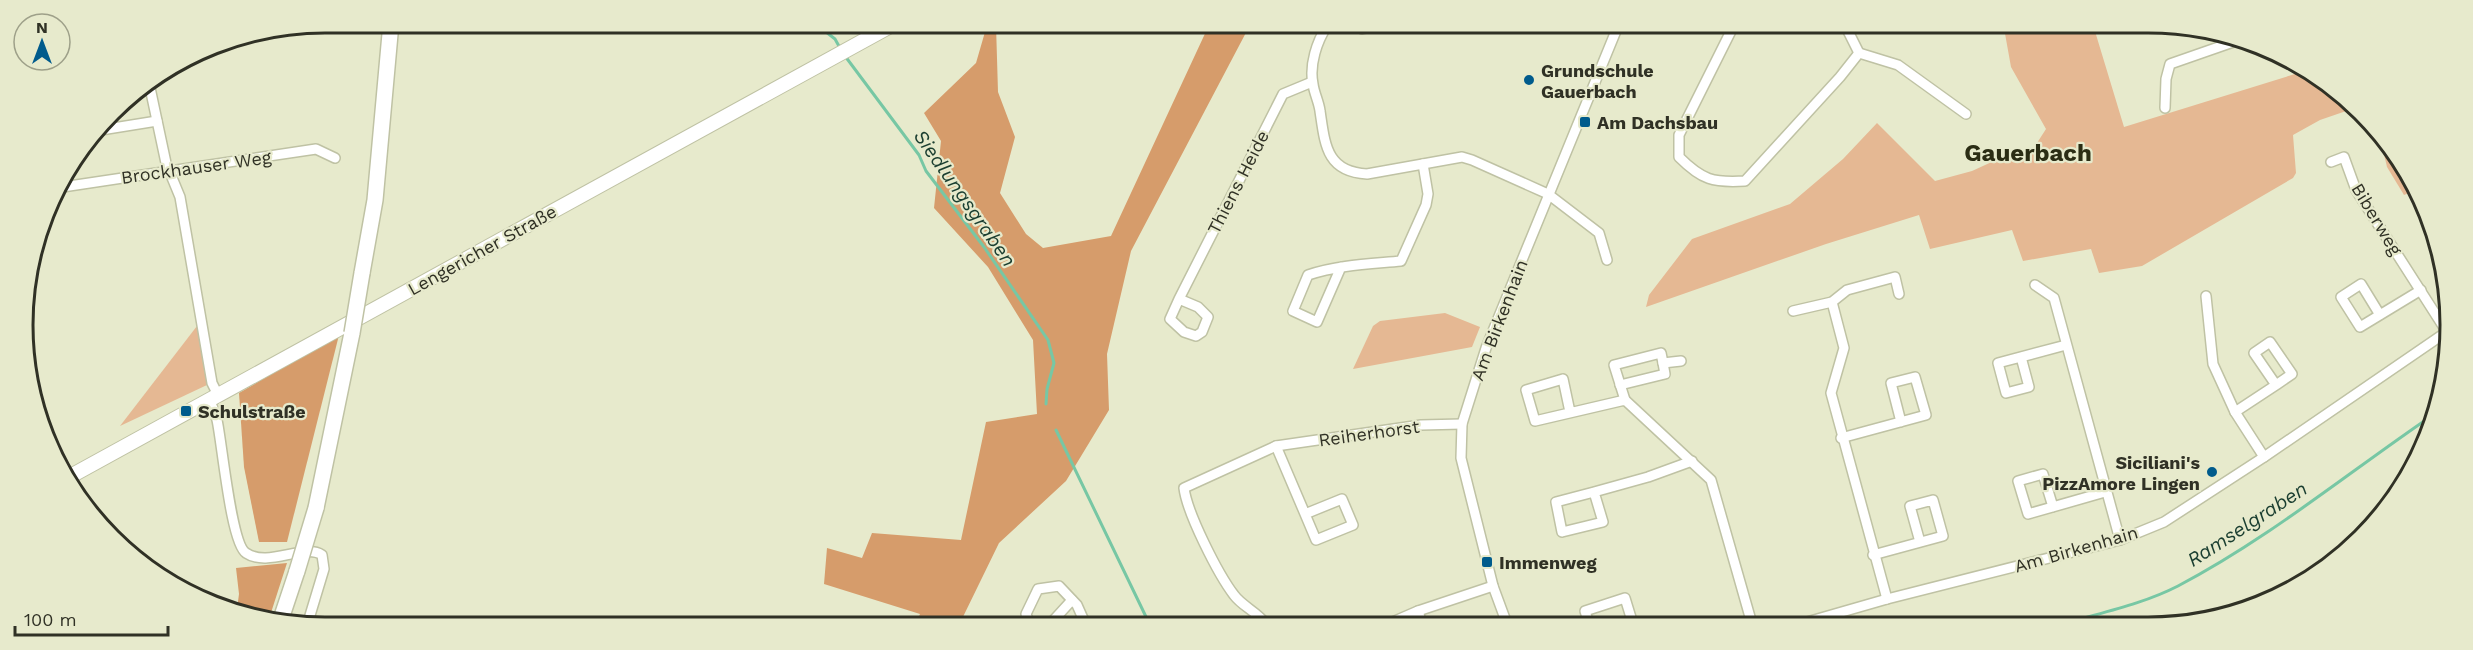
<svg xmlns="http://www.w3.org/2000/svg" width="2473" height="650" viewBox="0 0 2473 650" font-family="'Work Sans',sans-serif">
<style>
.green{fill:#e5b893}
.forest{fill:#d69c6b}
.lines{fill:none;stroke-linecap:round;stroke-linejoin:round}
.stream{stroke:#77c7a4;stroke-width:3}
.minor-casing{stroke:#bfc2a4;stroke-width:12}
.secondary-casing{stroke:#bfc2a4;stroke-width:16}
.primary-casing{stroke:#bfc2a4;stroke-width:18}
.minor{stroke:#fff;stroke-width:9}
.secondary{stroke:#fff;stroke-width:14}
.primary{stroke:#fff;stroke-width:15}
.primary-bridge-casing{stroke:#bfc2a4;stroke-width:18;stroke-linecap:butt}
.primary-bridge{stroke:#fff;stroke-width:15}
.poi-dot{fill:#005b8c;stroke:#e7eacc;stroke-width:2}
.labels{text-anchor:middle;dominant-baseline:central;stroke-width:4.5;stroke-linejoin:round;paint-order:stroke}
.poi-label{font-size:18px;font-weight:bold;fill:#303125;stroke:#e7eacc;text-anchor:start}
.street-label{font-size:18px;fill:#303125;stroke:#e7eacc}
.water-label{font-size:20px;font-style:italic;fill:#1a3e30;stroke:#e7eacc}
.district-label{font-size:24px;font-weight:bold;fill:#2b2d14;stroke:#e7eacc}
.rim{fill:none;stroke:#303125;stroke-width:3}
</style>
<rect width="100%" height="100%" fill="#e7eacc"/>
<g class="green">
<path d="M 2004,28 L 2094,28 L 2124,127 L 2308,70 L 2316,73 L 2352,109 L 2320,120 L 2293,135 L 2296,173 L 2293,178 L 2142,266 L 2099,273 L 2091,249 L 2023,261 L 2012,230 L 1930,249 L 1919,215 L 1826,244 L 1646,307 L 1649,295 L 1692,239 L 1790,204 L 1843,159 L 1877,123 L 1935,181 L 1972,171 L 2007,155 L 2028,157 L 2046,129 L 2011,67 Z"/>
<path d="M 2380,137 L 2399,157 L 2414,191 L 2404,195 L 2387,167 Z"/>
<path d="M 1445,313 L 1480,327 L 1472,347 L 1353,369 L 1373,326 L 1380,321 Z"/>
<path d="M 197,326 L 207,385 L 120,426 Z"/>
</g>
<g class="forest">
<path d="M 987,25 L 996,25 L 998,92 L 1015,137 L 1000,193 L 1026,234 L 1043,248 L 1111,236 L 1209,25 L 1250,25 L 1131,251 L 1107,354 L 1109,410 L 1066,481 L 999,543 L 960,623 L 916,623 L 920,614 L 824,584 L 827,548 L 862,558 L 872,533 L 961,540 L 986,422 L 1037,414 L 1033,340 L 988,267 L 934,208 L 941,141 L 924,113 L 976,63 Z"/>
<path d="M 339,335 L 287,542 L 259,542 L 244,467 L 239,393 Z"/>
<path d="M 287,563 L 268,622 L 237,609 L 239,594 L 236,568 Z"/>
</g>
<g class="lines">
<g class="stream">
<path d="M 816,24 L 835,39 L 840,48"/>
<path d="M 845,56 L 919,155 L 926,171 L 984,247 L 1048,340 L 1054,363 L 1047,389 L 1046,404"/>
<path d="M 1056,430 L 1149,623"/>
<path d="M 2060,625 C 2099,613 2141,605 2178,586 C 2268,539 2349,472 2433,415"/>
</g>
<defs>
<g id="minor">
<path d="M 1327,26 C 1317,41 1309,65 1313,84 C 1314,93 1319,102 1320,111 C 1325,144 1326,172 1367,174 L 1462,157 L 1472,160 L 1548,194 L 1599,233 L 1607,260"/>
<path d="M 1358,26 L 1362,29 L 1375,26"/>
<path d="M 1733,27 L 1679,135 L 1679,157 C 1702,180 1713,183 1745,181 L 1840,77 L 1859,53"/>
<path d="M 1846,27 L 1859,53"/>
<path d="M 1859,53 L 1898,65 L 1966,114"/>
<path d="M 149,83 L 166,163 L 180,197 L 212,383 L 217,393"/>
<path d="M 2165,108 L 2166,79 L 2170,64 L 2236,41"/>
<path d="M 101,130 L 157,121"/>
<path d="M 2331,162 L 2344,157 L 2356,190 L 2445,329"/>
<path d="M 56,188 L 316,149 L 335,158"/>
<path d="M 1341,267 L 1317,322 L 1293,311 L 1308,275 C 1338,265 1370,264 1401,261 L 1426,205 L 1428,194 L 1423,164"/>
<path d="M 2035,285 L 2054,298 L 2120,540"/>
<path d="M 2206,296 L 2213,364 L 2235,412 L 2264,457"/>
<path d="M 1179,299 L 1198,307 L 1208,317 L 1202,332 L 1196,336 L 1184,332 L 1170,319 L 1179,299 L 1283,94 L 1312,82"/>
<path d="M 1832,302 L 1844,348 L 1831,393 L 1887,599"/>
<path d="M 1793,311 L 1832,302 L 1847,290 L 1895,277 L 1899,294"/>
<path d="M 2380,315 L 2361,284 L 2341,297 L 2360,327 L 2421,290"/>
<path d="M 2021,357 L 2029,387 L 2006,393 L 1998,363 L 2066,345"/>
<path d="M 1620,385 L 1665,374 L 1663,363"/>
<path d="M 208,399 C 212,405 215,412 217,420 C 222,442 231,544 246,553 C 268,568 304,543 322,555 L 324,569 L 308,622"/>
<path d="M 1625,400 L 1614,365 L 1661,353 L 1663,363 L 1681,361"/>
<path d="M 1570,412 L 1563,379 L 1526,390 L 1535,421 L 1625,400 L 1711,480 L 1752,624"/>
<path d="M 2235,412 L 2276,385 L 2254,353 L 2270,342 L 2292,374 L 2276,385"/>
<path d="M 1841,438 L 1926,415 L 1915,377 L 1891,383 L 1901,422"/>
<path d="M 1276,446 L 1305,514 L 1342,499 L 1353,525 L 1316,540 L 1305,514"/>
<path d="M 1594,492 L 1556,502 L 1562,532 L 1603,522 L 1594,492 L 1648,477 L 1692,461"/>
<path d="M 2053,507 L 2043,474 L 2018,481 L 2028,514 L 2105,492"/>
<path d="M 1873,555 L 1943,536 L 1933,500 L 1910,506 L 1920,542"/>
<path d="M 1418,611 L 1422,624"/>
<path d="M 1029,623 L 1026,614 L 1038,589 L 1059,586 L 1077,605 L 1085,623"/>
<path d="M 1051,623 L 1072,600"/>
<path d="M 1265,623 C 1257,612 1242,606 1234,595 C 1218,574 1187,513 1184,488 L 1276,446 L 1421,425 L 1462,424"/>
<path d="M 1388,624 L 1418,611 L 1493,586"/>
<path d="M 1507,624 L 1493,586 L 1461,458 L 1462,424 L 1486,348 L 1618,26"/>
<path d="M 1589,624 L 1585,611 L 1625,598 L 1633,624"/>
<path d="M 1800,624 L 1887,599 L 2120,540 L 2164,522 L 2264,457 L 2445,333"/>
</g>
<path id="secondary" d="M 69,477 L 894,24"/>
<g id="primary">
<path d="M 362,273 L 375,200 L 391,23"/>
<path d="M 316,508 L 352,333"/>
<path d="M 280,622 L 297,571"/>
</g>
</defs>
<use href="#minor" class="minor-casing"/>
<use href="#secondary" class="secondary-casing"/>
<use href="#primary" class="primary-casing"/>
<use href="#minor" class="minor"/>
<use href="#secondary" class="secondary"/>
<use href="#primary" class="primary"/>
<defs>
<g id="primary-bridge">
<path d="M 352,333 L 362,273"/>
<path d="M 297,571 L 316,508"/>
</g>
</defs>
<use href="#primary-bridge" class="primary-bridge-casing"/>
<use href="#primary-bridge" class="primary-bridge"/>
</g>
<g class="poi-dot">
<circle cx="1529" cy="80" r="6"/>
<rect x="1579" y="116" width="12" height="12" rx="3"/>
<rect x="180" y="405" width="12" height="12" rx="3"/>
<circle cx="2212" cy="472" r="6"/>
<rect x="1481" y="556" width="12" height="12" rx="3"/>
</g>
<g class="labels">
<g class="poi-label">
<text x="1541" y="70">Grundschule<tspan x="1541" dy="21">Gauerbach</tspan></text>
<text x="1597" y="122">Am Dachsbau</text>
<text x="198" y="411">Schulstraße</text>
<text x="2200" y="462" text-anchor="end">Siciliani's<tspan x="2200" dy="21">PizzAmore Lingen</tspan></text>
<text x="1499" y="562">Immenweg</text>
</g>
<g class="street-label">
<text transform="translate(196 167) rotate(-8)">Brockhauser Weg</text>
<text transform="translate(1238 182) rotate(-63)">Thiens Heide</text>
<text transform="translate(2377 219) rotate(59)">Biberweg</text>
<text transform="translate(482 250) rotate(-29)">Lengericher Straße</text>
<text transform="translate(1499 320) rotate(-69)">Am Birkenhain</text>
<text transform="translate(1369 433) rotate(-8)">Reiherhorst</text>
<text transform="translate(2076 549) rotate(-16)">Am Birkenhain</text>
</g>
<g class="water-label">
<text transform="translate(965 198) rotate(55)">Siedlungsgraben</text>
<text transform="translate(2247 524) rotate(-33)">Ramselgraben</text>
</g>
<g class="district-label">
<text x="2028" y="153">Gauerbach</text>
</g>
</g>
<path d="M0 0H2473V650H0ZM325 33H2148A292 292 0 0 1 2440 325V325A292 292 0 0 1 2148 617H325A292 292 0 0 1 33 325V325A292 292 0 0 1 325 33Z" fill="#e7eacc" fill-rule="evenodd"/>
<path class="rim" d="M325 33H2148A292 292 0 0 1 2440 325V325A292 292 0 0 1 2148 617H325A292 292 0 0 1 33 325V325A292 292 0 0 1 325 33Z"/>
<g transform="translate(42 42)"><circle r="28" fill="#e7eacc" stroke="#9ea089" stroke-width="1.5"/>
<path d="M0-4.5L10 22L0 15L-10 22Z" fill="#005b8c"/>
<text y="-9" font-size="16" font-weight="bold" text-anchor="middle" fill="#303125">N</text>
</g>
<path d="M15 626v9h153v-9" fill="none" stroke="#303125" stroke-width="3"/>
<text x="24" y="626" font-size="18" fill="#303125" stroke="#e7eacc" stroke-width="4.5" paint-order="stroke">100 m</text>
</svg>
